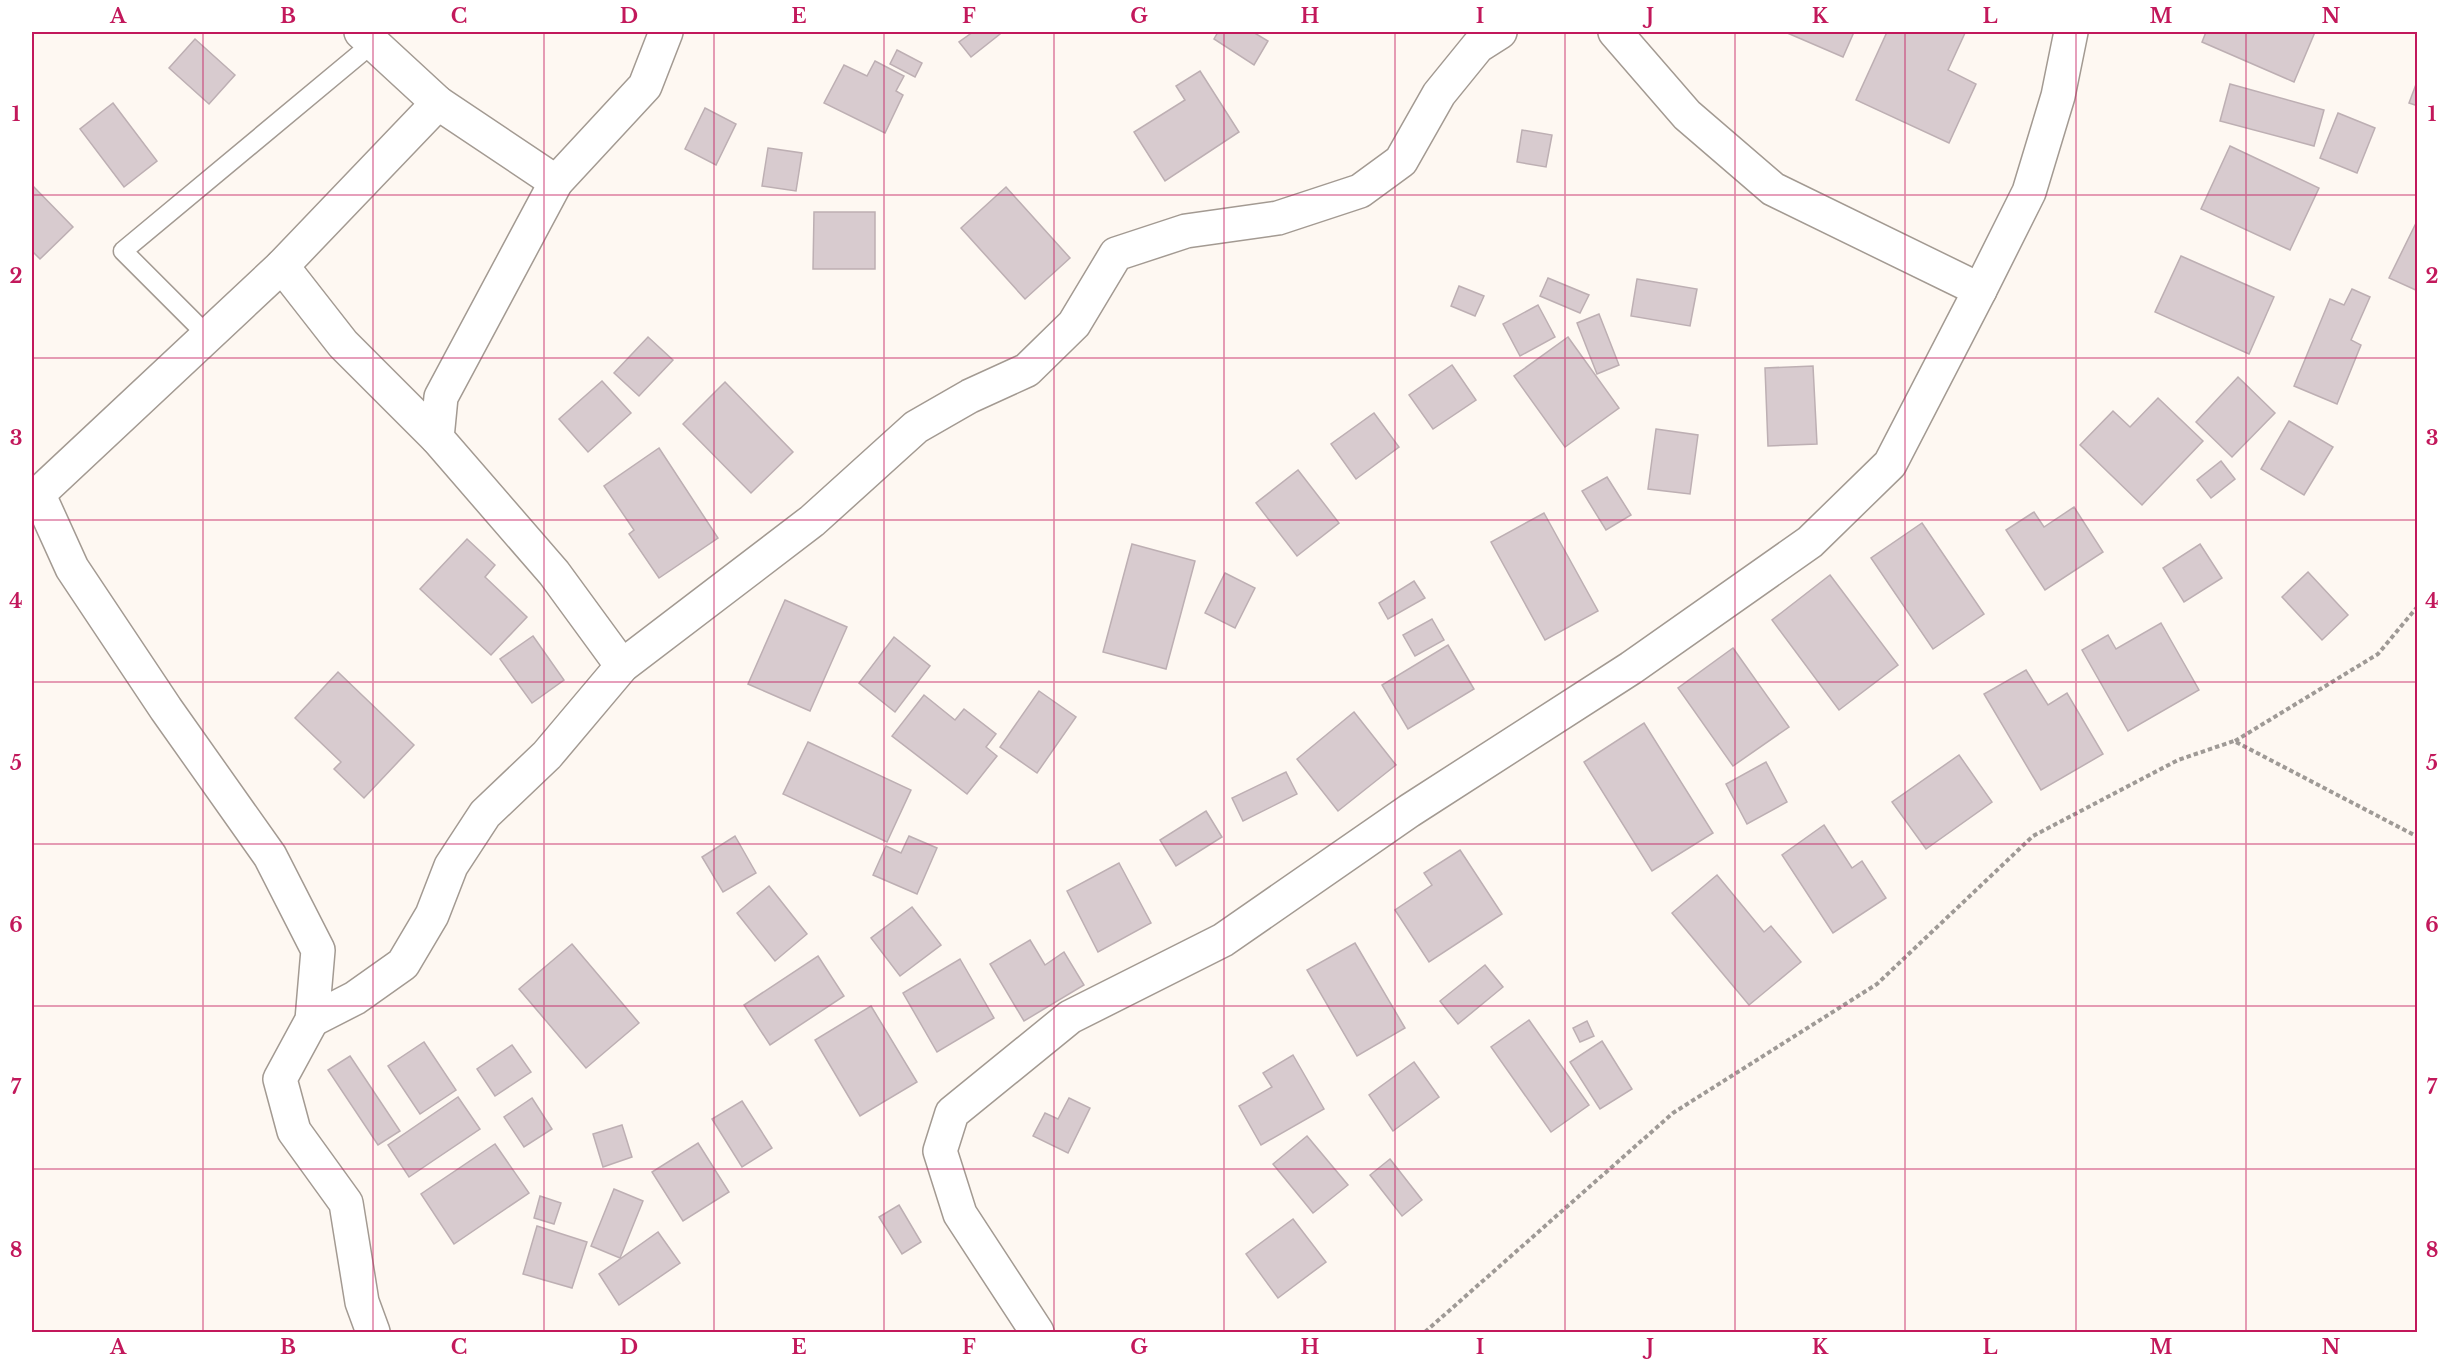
<svg xmlns="http://www.w3.org/2000/svg" width="2449" height="1364" viewBox="0 0 2449 1364" font-family="'Libre Baskerville',serif">
<style>
.building{fill:#d8cbcf;stroke:#bdafb3;stroke-width:1.5}
.lines{fill:none;stroke-linecap:round;stroke-linejoin:round}
.lane-casing{stroke:#a39a92;stroke-width:21}
.street-casing{stroke:#a39a92;stroke-width:36}
.path{stroke:#9f9a96;stroke-width:4;stroke-dasharray:4.5 3;stroke-linecap:butt}
.lane{stroke:#fff;stroke-width:18}
.street{stroke:#fff;stroke-width:33}
.grid{fill:none;stroke:#c2185b;stroke-width:1.5;stroke-opacity:0.55}
.neatline{fill:none;stroke:#c2185b;stroke-width:2}
.grid-label{font-size:20px;text-anchor:middle;font-weight:bold;fill:#c2185b}
</style>
<rect width="100%" height="100%" fill="#fef8f2"/>
<g class="building">
<path d="M 973,32 L 999,32 L 1000,34 L 971,57 L 959,42 Z"/>
<path d="M 1218,32 L 1253,32 L 1268,41 L 1254,65 L 1214,39 Z"/>
<path d="M 1785,32 L 1854,32 L 1843,57 Z"/>
<path d="M 1887,32 L 1961,32 L 1965,33 L 1948,70 L 1976,84 L 1949,143 L 1856,100 Z"/>
<path d="M 2206,32 L 2315,32 L 2294,82 L 2202,42 Z"/>
<path d="M 195,39 L 235,75 L 209,104 L 169,68 Z"/>
<path d="M 897,50 L 922,63 L 915,77 L 890,64 Z"/>
<path d="M 875,61 L 904,76 L 896,91 L 903,95 L 885,133 L 824,103 L 844,65 L 867,76 Z"/>
<path d="M 1200,71 L 1239,132 L 1165,181 L 1134,132 L 1185,100 L 1176,86 Z"/>
<path d="M 2418,79 L 2418,106 L 2409,103 Z"/>
<path d="M 2230,84 L 2324,110 L 2314,146 L 2220,121 Z"/>
<path d="M 113,103 L 157,161 L 124,187 L 80,129 Z"/>
<path d="M 705,108 L 736,124 L 716,165 L 685,149 Z"/>
<path d="M 2338,113 L 2375,128 L 2357,173 L 2320,158 Z"/>
<path d="M 1522,130 L 1552,135 L 1546,167 L 1517,162 Z"/>
<path d="M 2230,146 L 2319,188 L 2290,250 L 2201,209 Z"/>
<path d="M 768,148 L 802,153 L 796,191 L 762,186 Z"/>
<path d="M 32,185 L 73,227 L 40,259 L 32,251 Z"/>
<path d="M 1006,187 L 1070,258 L 1025,299 L 961,228 Z"/>
<path d="M 814,212 L 875,212 L 875,269 L 813,269 Z"/>
<path d="M 2418,219 L 2418,291 L 2389,278 Z"/>
<path d="M 2181,256 L 2274,297 L 2249,354 L 2155,312 Z"/>
<path d="M 1548,278 L 1589,295 L 1580,313 L 1540,296 Z"/>
<path d="M 1637,279 L 1697,289 L 1690,326 L 1631,316 Z"/>
<path d="M 1459,286 L 1484,296 L 1475,316 L 1451,306 Z"/>
<path d="M 2352,289 L 2370,297 L 2351,340 L 2361,345 L 2337,404 L 2294,386 L 2330,299 L 2344,305 Z"/>
<path d="M 1538,305 L 1555,337 L 1520,356 L 1503,324 Z"/>
<path d="M 1599,314 L 1619,365 L 1597,374 L 1577,323 Z"/>
<path d="M 648,337 L 673,360 L 639,396 L 614,373 Z"/>
<path d="M 1568,337 L 1619,408 L 1565,447 L 1514,376 Z"/>
<path d="M 1452,365 L 1476,400 L 1433,429 L 1409,395 Z"/>
<path d="M 1813,366 L 1817,444 L 1768,446 L 1765,368 Z"/>
<path d="M 2238,377 L 2275,413 L 2232,457 L 2196,422 Z"/>
<path d="M 602,381 L 631,413 L 588,452 L 559,419 Z"/>
<path d="M 725,382 L 793,452 L 751,493 L 683,424 Z"/>
<path d="M 2158,398 L 2203,441 L 2142,505 L 2080,445 L 2113,411 L 2130,427 Z"/>
<path d="M 1374,413 L 1399,447 L 1356,479 L 1331,444 Z"/>
<path d="M 2289,421 L 2333,447 L 2304,495 L 2261,469 Z"/>
<path d="M 1656,429 L 1698,435 L 1690,494 L 1648,489 Z"/>
<path d="M 659,448 L 718,538 L 659,578 L 629,534 L 634,530 L 604,486 Z"/>
<path d="M 2221,461 L 2235,479 L 2211,498 L 2197,480 Z"/>
<path d="M 1298,470 L 1339,523 L 1297,556 L 1256,503 Z"/>
<path d="M 1607,477 L 1631,515 L 1606,530 L 1582,491 Z"/>
<path d="M 2074,507 L 2103,552 L 2045,590 L 2006,530 L 2034,512 L 2044,527 Z"/>
<path d="M 1544,513 L 1598,611 L 1545,640 L 1491,542 Z"/>
<path d="M 1922,523 L 1984,614 L 1933,649 L 1871,558 Z"/>
<path d="M 467,539 L 495,565 L 485,577 L 527,617 L 491,655 L 420,589 Z"/>
<path d="M 1132,544 L 1195,561 L 1166,669 L 1103,652 Z"/>
<path d="M 2200,544 L 2222,578 L 2184,602 L 2163,568 Z"/>
<path d="M 2308,572 L 2348,615 L 2322,640 L 2282,597 Z"/>
<path d="M 1225,573 L 1255,588 L 1235,628 L 1205,613 Z"/>
<path d="M 1830,575 L 1898,665 L 1839,710 L 1772,620 Z"/>
<path d="M 1414,581 L 1425,598 L 1388,619 L 1379,603 Z"/>
<path d="M 785,600 L 847,627 L 810,711 L 748,684 Z"/>
<path d="M 1432,619 L 1444,640 L 1415,656 L 1403,635 Z"/>
<path d="M 2161,623 L 2199,690 L 2128,731 L 2082,650 L 2108,635 L 2116,649 Z"/>
<path d="M 533,636 L 564,680 L 532,703 L 500,659 Z"/>
<path d="M 894,637 L 930,666 L 895,712 L 859,683 Z"/>
<path d="M 1448,645 L 1474,689 L 1408,729 L 1382,685 Z"/>
<path d="M 1733,648 L 1789,727 L 1733,766 L 1678,688 Z"/>
<path d="M 2026,670 L 2048,705 L 2067,693 L 2103,754 L 2041,790 L 1984,694 Z"/>
<path d="M 338,672 L 414,745 L 364,798 L 334,769 L 341,762 L 295,718 Z"/>
<path d="M 1039,691 L 1076,717 L 1037,773 L 1000,747 Z"/>
<path d="M 924,695 L 955,720 L 964,709 L 996,734 L 986,747 L 997,756 L 967,794 L 892,736 Z"/>
<path d="M 1354,712 L 1396,765 L 1338,811 L 1297,759 Z"/>
<path d="M 1644,723 L 1713,833 L 1652,871 L 1584,762 Z"/>
<path d="M 808,742 L 911,790 L 887,842 L 783,794 Z"/>
<path d="M 1959,755 L 1992,802 L 1926,849 L 1892,802 Z"/>
<path d="M 1766,762 L 1787,802 L 1747,824 L 1726,784 Z"/>
<path d="M 1286,772 L 1297,794 L 1243,821 L 1232,798 Z"/>
<path d="M 1206,811 L 1222,837 L 1176,866 L 1160,840 Z"/>
<path d="M 1824,825 L 1852,868 L 1862,861 L 1886,898 L 1833,933 L 1782,855 Z"/>
<path d="M 735,836 L 756,873 L 723,892 L 702,857 Z"/>
<path d="M 909,836 L 937,848 L 917,894 L 873,875 L 886,846 L 901,853 Z"/>
<path d="M 1460,850 L 1502,914 L 1429,962 L 1395,910 L 1432,885 L 1424,873 Z"/>
<path d="M 1119,863 L 1151,923 L 1098,952 L 1067,891 Z"/>
<path d="M 1717,875 L 1764,932 L 1771,926 L 1801,962 L 1749,1005 L 1672,913 Z"/>
<path d="M 769,886 L 807,934 L 775,961 L 737,913 Z"/>
<path d="M 912,907 L 941,945 L 900,976 L 871,938 Z"/>
<path d="M 1030,940 L 1045,965 L 1064,952 L 1084,985 L 1024,1021 L 990,964 Z"/>
<path d="M 1355,943 L 1405,1028 L 1357,1056 L 1307,970 Z"/>
<path d="M 572,944 L 639,1023 L 586,1068 L 519,989 Z"/>
<path d="M 818,956 L 844,996 L 770,1045 L 744,1005 Z"/>
<path d="M 960,959 L 994,1018 L 937,1052 L 903,993 Z"/>
<path d="M 1485,965 L 1503,987 L 1458,1024 L 1440,1001 Z"/>
<path d="M 871,1006 L 917,1082 L 860,1116 L 815,1040 Z"/>
<path d="M 1529,1020 L 1589,1105 L 1551,1132 L 1491,1047 Z"/>
<path d="M 1587,1021 L 1594,1036 L 1580,1042 L 1573,1028 Z"/>
<path d="M 1602,1041 L 1632,1089 L 1600,1109 L 1570,1062 Z"/>
<path d="M 424,1042 L 456,1090 L 420,1114 L 388,1066 Z"/>
<path d="M 512,1045 L 531,1072 L 495,1096 L 477,1069 Z"/>
<path d="M 1293,1055 L 1324,1109 L 1261,1145 L 1239,1106 L 1272,1087 L 1263,1073 Z"/>
<path d="M 350,1056 L 400,1131 L 378,1145 L 328,1070 Z"/>
<path d="M 1414,1062 L 1439,1097 L 1393,1131 L 1369,1095 Z"/>
<path d="M 458,1097 L 480,1129 L 409,1177 L 388,1145 Z"/>
<path d="M 532,1098 L 552,1129 L 524,1147 L 504,1117 Z"/>
<path d="M 1069,1098 L 1090,1108 L 1068,1153 L 1033,1136 L 1045,1113 L 1058,1119 Z"/>
<path d="M 742,1101 L 772,1148 L 742,1167 L 712,1119 Z"/>
<path d="M 622,1125 L 632,1157 L 603,1167 L 593,1134 Z"/>
<path d="M 1307,1136 L 1348,1185 L 1313,1213 L 1273,1164 Z"/>
<path d="M 698,1143 L 729,1192 L 683,1221 L 652,1172 Z"/>
<path d="M 495,1144 L 529,1193 L 454,1244 L 421,1194 Z"/>
<path d="M 1390,1159 L 1422,1200 L 1402,1216 L 1370,1175 Z"/>
<path d="M 614,1189 L 643,1201 L 620,1258 L 591,1246 Z"/>
<path d="M 540,1196 L 561,1203 L 554,1224 L 534,1218 Z"/>
<path d="M 899,1205 L 921,1242 L 902,1254 L 879,1217 Z"/>
<path d="M 1293,1219 L 1326,1262 L 1278,1298 L 1246,1254 Z"/>
<path d="M 537,1226 L 587,1242 L 572,1288 L 523,1274 Z"/>
<path d="M 658,1232 L 680,1263 L 619,1305 L 599,1274 Z"/>
</g>
<g class="lines">
<defs>
<path id="lane" d="M 207,335 L 123,251 L 373,43"/>
<g id="street">
<path d="M 361,32 L 438,103 L 556,182"/>
<path d="M 1615,32 L 1687,115 L 1773,189 L 1980,290"/>
<path d="M 282,266 L 343,344 L 437,438"/>
<path d="M 38,493 L 72,568 L 166,709 L 270,856 L 318,950 L 312,1020 L 280,1079 L 294,1131 L 346,1203 L 362,1302 L 373,1332"/>
<path d="M 32,500 L 282,266 L 438,103"/>
<path d="M 622,666 L 554,573 L 437,438 L 441,397 L 556,182 L 645,86 L 666,32"/>
<path d="M 312,1020 L 355,998 L 403,964 L 432,915 L 451,866 L 485,814 L 547,755 L 622,666 L 812,521 L 916,427 L 970,396 L 1027,370 L 1074,324 L 1116,254 L 1186,231 L 1278,218 L 1360,191 L 1401,161 L 1439,94 L 1478,46 L 1500,32"/>
<path d="M 1037,1332 L 960,1214 L 940,1151 L 952,1113 L 1070,1017 L 1223,940 L 1409,811 L 1631,668 L 1810,542 L 1890,464 L 1980,290 L 2029,192 L 2058,96 L 2071,32"/>
</g>
</defs>
<use href="#lane" class="lane-casing"/>
<use href="#street" class="street-casing"/>
<g class="path">
<path d="M 2235,741 L 2378,654 L 2418,606"/>
<path d="M 1425,1332 L 1673,1113 L 1877,984 L 2033,836 L 2178,760 L 2234,741 L 2418,837"/>
</g>
<use href="#lane" class="lane"/>
<use href="#street" class="street"/>
</g>
<path class="grid" d="M 203,32 L 203,1332M 373,32 L 373,1332M 544,32 L 544,1332M 714,32 L 714,1332M 884,32 L 884,1332M 1054,32 L 1054,1332M 1224,32 L 1224,1332M 1395,32 L 1395,1332M 1565,32 L 1565,1332M 1735,32 L 1735,1332M 1905,32 L 1905,1332M 2076,32 L 2076,1332M 2246,32 L 2246,1332M 32,195 L 2418,195M 32,358 L 2418,358M 32,520 L 2418,520M 32,682 L 2418,682M 32,844 L 2418,844M 32,1006 L 2418,1006M 32,1169 L 2418,1169"/>
<rect width="2449" height="1364" fill="none" stroke="#ffffff" stroke-width="66"/>
<rect x="33" y="33" width="2383" height="1298" class="neatline"/>
<g class="grid-label">
<text x="118" y="23">A</text>
<text x="288" y="23">B</text>
<text x="459" y="23">C</text>
<text x="629" y="23">D</text>
<text x="799" y="23">E</text>
<text x="969" y="23">F</text>
<text x="1139" y="23">G</text>
<text x="1310" y="23">H</text>
<text x="1480" y="23">I</text>
<text x="1650" y="23">J</text>
<text x="1820" y="23">K</text>
<text x="1990" y="23">L</text>
<text x="2161" y="23">M</text>
<text x="2331" y="23">N</text>
<text x="16" y="121">1</text>
<text x="2432" y="121">1</text>
<text x="16" y="283">2</text>
<text x="2432" y="283">2</text>
<text x="16" y="445">3</text>
<text x="2432" y="445">3</text>
<text x="16" y="608">4</text>
<text x="2432" y="608">4</text>
<text x="16" y="770">5</text>
<text x="2432" y="770">5</text>
<text x="16" y="932">6</text>
<text x="2432" y="932">6</text>
<text x="16" y="1094">7</text>
<text x="2432" y="1094">7</text>
<text x="16" y="1257">8</text>
<text x="2432" y="1257">8</text>
<text x="118" y="1354">A</text>
<text x="288" y="1354">B</text>
<text x="459" y="1354">C</text>
<text x="629" y="1354">D</text>
<text x="799" y="1354">E</text>
<text x="969" y="1354">F</text>
<text x="1139" y="1354">G</text>
<text x="1310" y="1354">H</text>
<text x="1480" y="1354">I</text>
<text x="1650" y="1354">J</text>
<text x="1820" y="1354">K</text>
<text x="1990" y="1354">L</text>
<text x="2161" y="1354">M</text>
<text x="2331" y="1354">N</text>
</g>
</svg>
